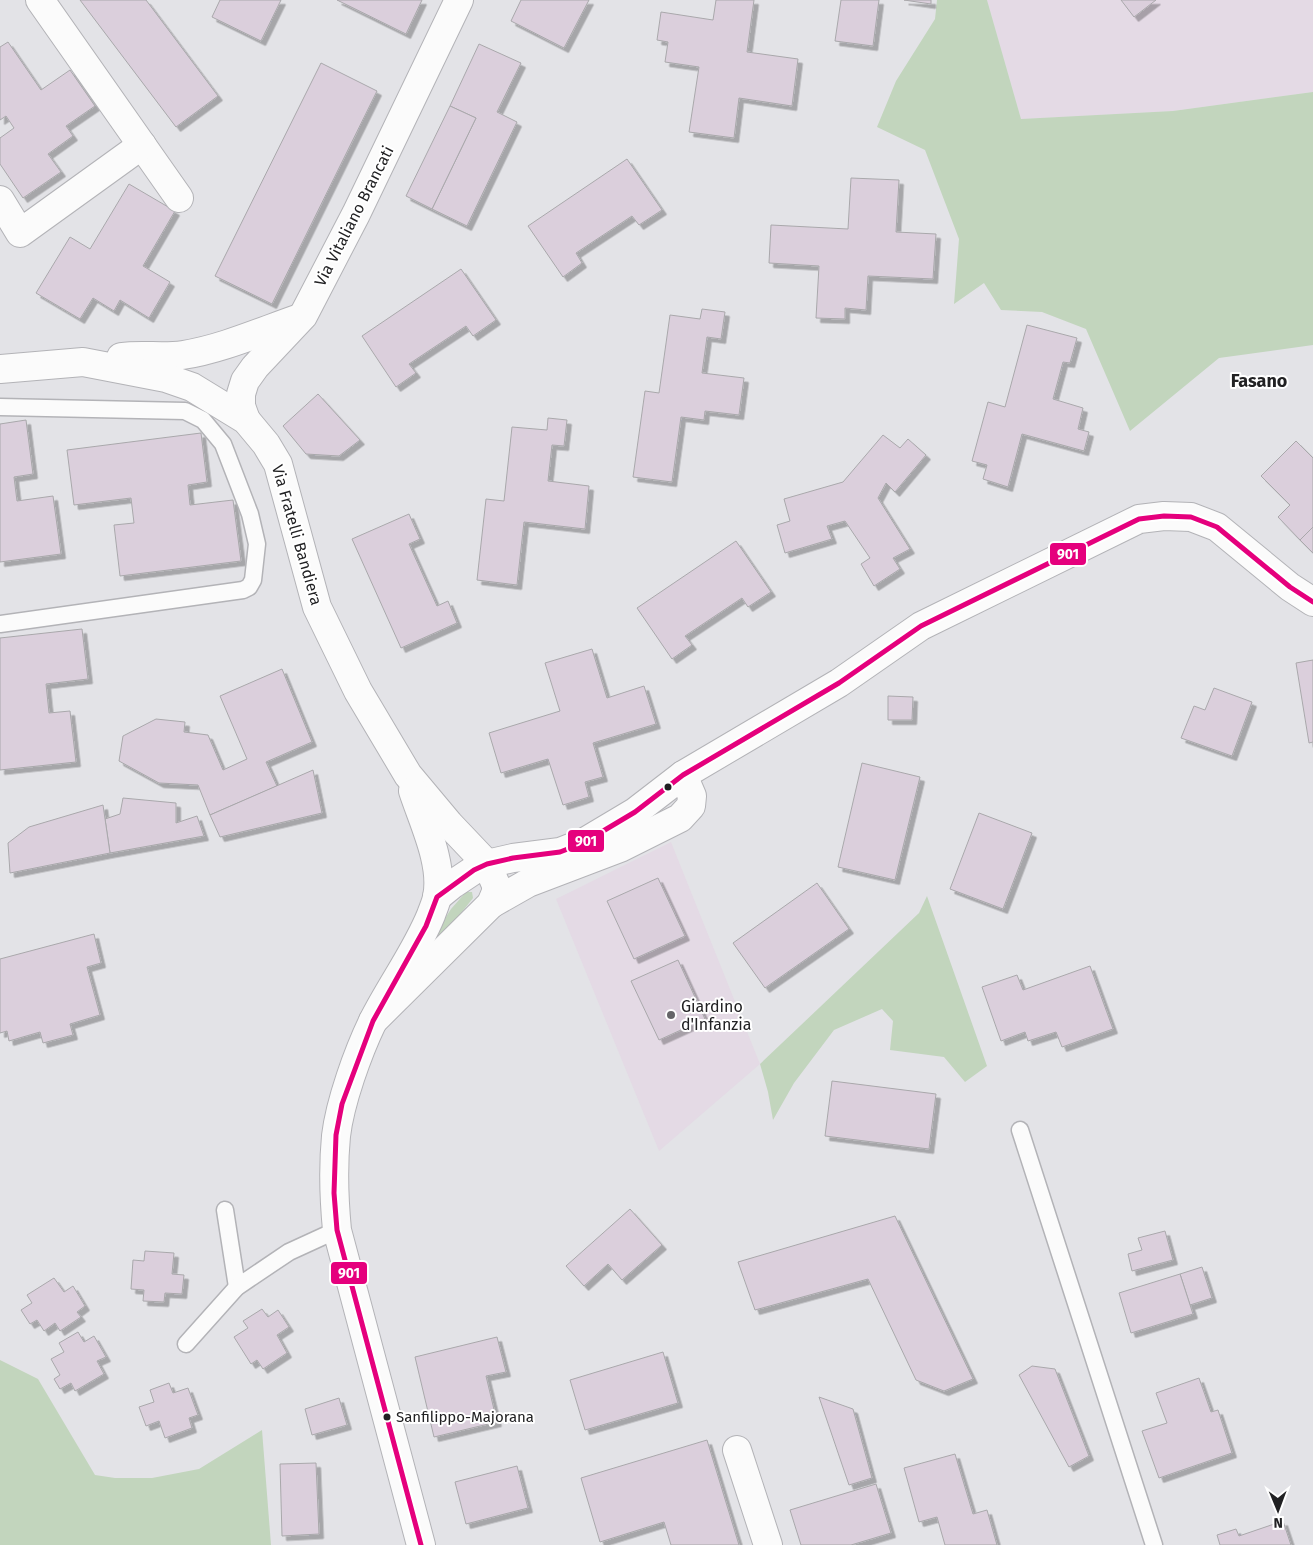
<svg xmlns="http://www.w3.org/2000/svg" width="1313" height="1545" viewBox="0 0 1313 1545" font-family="'Fira Sans',sans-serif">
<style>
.education{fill:#e4dae5}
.green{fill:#c2d5bd}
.building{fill:#dbcfdc;stroke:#a9a8ab;filter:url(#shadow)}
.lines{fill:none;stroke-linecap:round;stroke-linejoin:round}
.service-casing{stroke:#b3b3b7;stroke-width:19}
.minor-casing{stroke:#b3b3b7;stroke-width:30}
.tertiary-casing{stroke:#b3b3b7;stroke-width:30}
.service{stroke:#fbfbfb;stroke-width:16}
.minor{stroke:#fbfbfb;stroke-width:28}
.tertiary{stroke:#fbfbfb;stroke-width:28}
.bus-1-casing{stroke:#fff;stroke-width:9}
.bus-1{stroke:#e5007d;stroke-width:5}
.bus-dot{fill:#212123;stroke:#fff;stroke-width:2}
.poi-dot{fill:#656568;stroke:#fff;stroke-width:2}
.labels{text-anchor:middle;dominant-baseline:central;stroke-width:4;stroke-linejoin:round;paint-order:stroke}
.bus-label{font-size:15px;fill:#212123;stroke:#fff;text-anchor:start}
.street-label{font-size:16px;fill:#212123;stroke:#fff}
.poi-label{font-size:16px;fill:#212123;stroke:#fff;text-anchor:start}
.neighbourhood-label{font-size:18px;font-weight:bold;fill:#212123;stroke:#fff}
.line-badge{stroke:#fff;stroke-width:2}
.badge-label{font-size:14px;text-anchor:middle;font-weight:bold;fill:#fff}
</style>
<defs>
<filter id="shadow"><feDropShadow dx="4.5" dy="4.5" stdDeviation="0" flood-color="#0004"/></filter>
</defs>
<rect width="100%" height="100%" fill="#e3e3e7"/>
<g class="education">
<path d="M 987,0 L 1313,0 L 1313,92 L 1173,111 L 1021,119 Z"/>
<path d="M 671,842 L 760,1064 L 659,1151 L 556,899 Z"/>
</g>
<g class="green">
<path d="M 937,0 L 987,0 L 1021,119 L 1173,111 L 1313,92 L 1313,345 L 1219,358 L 1130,431 L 1086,329 L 1042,312 L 1001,310 L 984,283 L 954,304 L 959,239 L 925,150 L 877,127 L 896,81 L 935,19 Z"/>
<path d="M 466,892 L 472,892 L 473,898 L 443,936 L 438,935 L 437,931 L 451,909 Z"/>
<path d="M 927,896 L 987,1066 L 965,1082 L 944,1057 L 890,1050 L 893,1021 L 882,1009 L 834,1030 L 794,1083 L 773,1120 L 768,1092 L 760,1064 L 919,913 Z"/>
<path d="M 0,1360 L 38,1379 L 95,1475 L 115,1478 L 152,1478 L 199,1469 L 262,1430 L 271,1545 L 0,1545 Z"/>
</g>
<g class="building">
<path d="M 80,0 L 146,0 L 218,96 L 176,127 Z"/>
<path d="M 220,0 L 281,0 L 261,41 L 212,17 Z"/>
<path d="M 337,0 L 422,0 L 406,34 Z"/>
<path d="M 521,0 L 589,0 L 564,48 L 511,21 Z"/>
<path d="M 716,0 L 754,0 L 747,52 L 798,59 L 792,106 L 739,98 L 734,138 L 689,132 L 699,67 L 665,62 L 668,42 L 657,40 L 661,12 L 713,20 Z"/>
<path d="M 841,0 L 879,0 L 873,46 L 835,41 Z"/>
<path d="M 904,0 L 931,0 L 931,4 Z"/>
<path d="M 1121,0 L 1156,0 L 1134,17 Z"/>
<path d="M 8,42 L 41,90 L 70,70 L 95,106 L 66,126 L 73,136 L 48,154 L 61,172 L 23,198 L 0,164 L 0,138 L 14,128 L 6,116 L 0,120 L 0,47 Z"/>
<path d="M 479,44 L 521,63 L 497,112 L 517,122 L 467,226 L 432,209 L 476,118 L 450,106 Z"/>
<path d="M 321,63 L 377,91 L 272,304 L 215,276 Z"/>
<path d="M 450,106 L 476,118 L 432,209 L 406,196 Z"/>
<path d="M 627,159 L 662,210 L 639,225 L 632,216 L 576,253 L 582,263 L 563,277 L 528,226 Z"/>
<path d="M 851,178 L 899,180 L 896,232 L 936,234 L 933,279 L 868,276 L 866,310 L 845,308 L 845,319 L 816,318 L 819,266 L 769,263 L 771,225 L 848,229 Z"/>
<path d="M 129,184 L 175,211 L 143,266 L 170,282 L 149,318 L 120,300 L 114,311 L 93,298 L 80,319 L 36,293 L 70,237 L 90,249 Z"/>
<path d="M 461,269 L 496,320 L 473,336 L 466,326 L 409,364 L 416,373 L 396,387 L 362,336 Z"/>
<path d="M 702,309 L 725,312 L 721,339 L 707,337 L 702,373 L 744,378 L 739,415 L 705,411 L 704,420 L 681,417 L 672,482 L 633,477 L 645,391 L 659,393 L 670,315 L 700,319 Z"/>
<path d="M 1027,325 L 1077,338 L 1070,363 L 1063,362 L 1053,399 L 1083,408 L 1078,429 L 1089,432 L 1084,451 L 1022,434 L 1008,487 L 983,479 L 987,465 L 972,461 L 988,402 L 1005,407 Z"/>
<path d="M 318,394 L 360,440 L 339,456 L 306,454 L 283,426 Z"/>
<path d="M 548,418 L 567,420 L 564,446 L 552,445 L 548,481 L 589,486 L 585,529 L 524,522 L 517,585 L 477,580 L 486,499 L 504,501 L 512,427 L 547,430 Z"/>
<path d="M 26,420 L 33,474 L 14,477 L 17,501 L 53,496 L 61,554 L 0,562 L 0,424 Z"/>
<path d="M 201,433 L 207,482 L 188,485 L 190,505 L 233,500 L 241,561 L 120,576 L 114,525 L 134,523 L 131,498 L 74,505 L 67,450 Z"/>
<path d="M 883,435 L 900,448 L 908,439 L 926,455 L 895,492 L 886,483 L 878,498 L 910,549 L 893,558 L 900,569 L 874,586 L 861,564 L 870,558 L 845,521 L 827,526 L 832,539 L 785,553 L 777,525 L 790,521 L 784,499 L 843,482 Z"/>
<path d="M 1296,441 L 1313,458 L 1313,527 L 1300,540 L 1278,517 L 1290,505 L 1261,476 Z"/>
<path d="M 409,514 L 420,539 L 409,544 L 437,606 L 448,601 L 457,623 L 401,648 L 352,539 Z"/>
<path d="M 1313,527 L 1313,553 L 1300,540 Z"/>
<path d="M 736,541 L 771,592 L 748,607 L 742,598 L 685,636 L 692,645 L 672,659 L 637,608 Z"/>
<path d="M 82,629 L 88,679 L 46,684 L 49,713 L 70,711 L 76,762 L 0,770 L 0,638 Z"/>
<path d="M 592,649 L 607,698 L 644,686 L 656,724 L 593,743 L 603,777 L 585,782 L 589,797 L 563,805 L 548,759 L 501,773 L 489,733 L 560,711 L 545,663 Z"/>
<path d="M 1313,660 L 1313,742 L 1309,743 L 1296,663 Z"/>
<path d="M 282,669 L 312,742 L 266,762 L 277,786 L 210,815 L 198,785 L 159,783 L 119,761 L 123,736 L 156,719 L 185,722 L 184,732 L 208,735 L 223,770 L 247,759 L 220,696 Z"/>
<path d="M 1214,688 L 1252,702 L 1232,756 L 1181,738 L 1194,706 L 1205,710 Z"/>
<path d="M 888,696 L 913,697 L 912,720 L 888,720 Z"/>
<path d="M 862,763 L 920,777 L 895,880 L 838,867 Z"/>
<path d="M 313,770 L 322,813 L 220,837 L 210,815 Z"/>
<path d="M 123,798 L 176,803 L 176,823 L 197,816 L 204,836 L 110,853 L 105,819 L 120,814 Z"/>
<path d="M 103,805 L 110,853 L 10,873 L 8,843 L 29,827 Z"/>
<path d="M 979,813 L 1032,833 L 1003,909 L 950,889 Z"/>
<path d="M 658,878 L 685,936 L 634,959 L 607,901 Z"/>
<path d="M 817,883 L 849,929 L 765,988 L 733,943 Z"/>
<path d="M 94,934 L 101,963 L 87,967 L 100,1015 L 70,1024 L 73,1035 L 43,1043 L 40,1032 L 9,1041 L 7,1031 L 0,1033 L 0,959 Z"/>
<path d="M 678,960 L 705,1019 L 659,1040 L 631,981 Z"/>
<path d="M 1090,966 L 1113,1029 L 1062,1047 L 1056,1032 L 1028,1041 L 1025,1032 L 1001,1041 L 982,987 L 1017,975 L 1023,990 Z"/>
<path d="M 832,1081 L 936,1094 L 929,1149 L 825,1136 Z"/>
<path d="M 630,1209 L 662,1245 L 622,1280 L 608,1264 L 584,1286 L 566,1266 Z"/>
<path d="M 895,1216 L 973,1379 L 944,1391 L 916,1380 L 868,1279 L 755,1310 L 738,1262 Z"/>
<path d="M 1165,1231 L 1173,1260 L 1132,1271 L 1128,1254 L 1142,1250 L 1138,1238 Z"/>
<path d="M 145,1251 L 174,1253 L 172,1274 L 184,1275 L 182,1294 L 165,1293 L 164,1302 L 143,1301 L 144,1290 L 131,1289 L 133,1260 L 144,1261 Z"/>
<path d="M 1202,1267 L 1212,1298 L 1190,1305 L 1180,1274 Z"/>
<path d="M 1180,1274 L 1193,1314 L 1131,1333 L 1119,1293 Z"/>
<path d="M 54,1278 L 64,1292 L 73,1286 L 85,1306 L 77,1312 L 81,1317 L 60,1331 L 55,1323 L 44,1331 L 37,1320 L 30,1324 L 21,1310 L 32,1303 L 27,1295 Z"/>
<path d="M 262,1309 L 268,1317 L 278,1310 L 289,1327 L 277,1335 L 287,1353 L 263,1369 L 257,1360 L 251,1364 L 234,1337 L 248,1328 L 243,1321 Z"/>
<path d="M 78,1332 L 84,1342 L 94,1336 L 106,1357 L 97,1361 L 104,1374 L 75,1391 L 71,1383 L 60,1389 L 54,1379 L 60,1375 L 51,1359 L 64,1352 L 59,1343 Z"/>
<path d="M 497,1337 L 506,1372 L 486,1376 L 497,1422 L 434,1437 L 415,1357 Z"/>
<path d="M 663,1352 L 678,1403 L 585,1430 L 570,1380 Z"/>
<path d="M 1032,1366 L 1055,1369 L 1089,1456 L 1069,1467 L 1019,1375 Z"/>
<path d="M 1199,1378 L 1211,1412 L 1218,1410 L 1232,1453 L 1159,1478 L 1142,1431 L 1167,1423 L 1156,1393 Z"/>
<path d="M 169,1383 L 173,1393 L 188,1388 L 198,1415 L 189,1418 L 192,1428 L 165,1438 L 159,1421 L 146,1426 L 139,1407 L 154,1402 L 150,1390 Z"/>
<path d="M 819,1397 L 853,1409 L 872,1478 L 849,1485 Z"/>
<path d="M 339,1398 L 347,1425 L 312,1435 L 305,1409 Z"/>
<path d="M 707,1440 L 739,1545 L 671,1545 L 664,1522 L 600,1542 L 581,1478 Z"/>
<path d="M 955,1454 L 973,1514 L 987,1510 L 997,1545 L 945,1545 L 937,1517 L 919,1522 L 904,1468 Z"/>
<path d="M 316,1463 L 319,1534 L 282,1536 L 280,1464 Z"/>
<path d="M 517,1466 L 528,1508 L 466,1524 L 455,1482 Z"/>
<path d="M 876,1484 L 891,1533 L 851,1545 L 801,1545 L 790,1510 Z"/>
<path d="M 1283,1521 L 1291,1545 L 1220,1545 L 1217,1535 L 1236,1529 L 1239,1536 Z"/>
</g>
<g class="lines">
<defs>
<g id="service">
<path d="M 0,407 L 185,411 L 203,420 L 223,444 L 250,514 L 257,544 L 253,580 L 249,587 L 243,590 L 0,624"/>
<path d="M 1020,1130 L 1154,1545"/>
<path d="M 225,1210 L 237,1287"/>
<path d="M 186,1344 L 237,1287 L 289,1252 L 337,1230"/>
</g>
<g id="minor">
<path d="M 40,0 L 179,198"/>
<path d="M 0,200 L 20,233 L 142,145"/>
<path d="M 437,897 L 453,884 L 474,870 L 487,864 L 513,858 L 560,852 L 583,843 L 635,812 L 683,775 L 839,683 L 921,626 L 1139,519 L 1164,516 L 1191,517 L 1217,527 L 1290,587 L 1313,602"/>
<path d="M 491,904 L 528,883 L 620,848 L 680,818 L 691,806 L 692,796 L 683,775"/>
<path d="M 737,1450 L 768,1545"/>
</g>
<g id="tertiary">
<path d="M 121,357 C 142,354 162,358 183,355 C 222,349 262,331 300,318"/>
<path d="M 0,369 L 83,362 L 166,378 L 192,387 L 246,420 L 266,444 L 278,464 L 317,607 L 358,691 L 408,775 L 449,824 L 487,864 L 496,885 L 496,892 L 491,904 L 373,1021"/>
<path d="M 246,420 L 241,406 L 241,394 L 245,381 L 255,367 L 303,316 L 356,214 L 459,0"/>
<path d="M 413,791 C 423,822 444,864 437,897 C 436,903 433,909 431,915 C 416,952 391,985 373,1021 C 358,1052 340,1102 336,1136 C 333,1167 334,1199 337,1230 L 421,1545"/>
</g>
</defs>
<use href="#service" class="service-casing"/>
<use href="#minor" class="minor-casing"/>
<use href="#tertiary" class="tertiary-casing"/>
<use href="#service" class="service"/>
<use href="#minor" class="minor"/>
<use href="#tertiary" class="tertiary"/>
<defs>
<path id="bus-1" d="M 421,1545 L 337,1230 L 334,1193 L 336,1135 L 342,1104 L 373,1021 L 426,926 L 437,897 L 474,870 L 487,864 L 513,858 L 560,852 L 583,843 L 635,812 L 683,775 L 839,683 L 921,626 L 1139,519 L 1164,516 L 1191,517 L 1217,527 L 1290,587 L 1313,602"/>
</defs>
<use href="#bus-1" class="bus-1-casing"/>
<use href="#bus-1" class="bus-1"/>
</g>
<g class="bus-dot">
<circle cx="668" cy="787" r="4.5"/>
<circle cx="387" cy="1417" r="4.5"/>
</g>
<circle class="poi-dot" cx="671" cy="1015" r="5"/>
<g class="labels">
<g class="bus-label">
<text x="396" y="1417">Sanfilippo-Majorana</text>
</g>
<g class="street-label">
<text transform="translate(354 216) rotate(-63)">Via Vitaliano Brancati</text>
<text transform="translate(297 535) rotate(74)">Via Fratelli Bandiera</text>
</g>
<g class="poi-label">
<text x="681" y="1006">Giardino<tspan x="681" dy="18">d'Infanzia</tspan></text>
</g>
<g class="neighbourhood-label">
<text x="1259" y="381">Fasano</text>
</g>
</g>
<g class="line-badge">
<rect x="1049" y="542" width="38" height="24" rx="5" fill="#e5007d"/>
<rect x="567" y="829" width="38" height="24" rx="5" fill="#e5007d"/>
<rect x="330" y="1261" width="38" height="24" rx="5" fill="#e5007d"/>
</g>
<g class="badge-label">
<text x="1068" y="559">901</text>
<text x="586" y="846">901</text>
<text x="349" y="1278">901</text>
</g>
<g transform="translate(1278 1510) rotate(179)" stroke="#ffffff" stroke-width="4" paint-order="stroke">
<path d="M0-4L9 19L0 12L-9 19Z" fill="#212123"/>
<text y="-8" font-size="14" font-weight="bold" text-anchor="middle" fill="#212123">N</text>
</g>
</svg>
